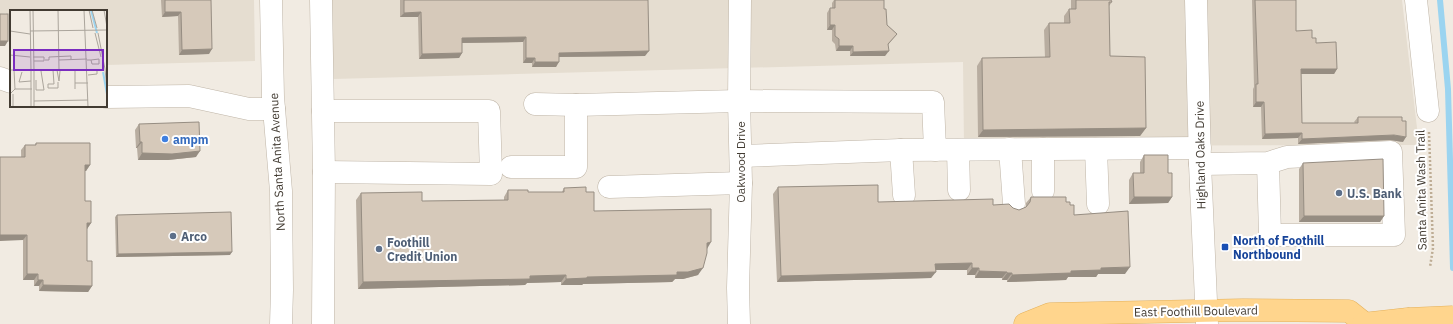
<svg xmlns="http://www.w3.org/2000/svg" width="1453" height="324" viewBox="0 0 1453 324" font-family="'IBM Plex Sans',sans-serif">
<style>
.residential{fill:#e5ddd0}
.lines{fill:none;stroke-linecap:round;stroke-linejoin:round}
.stream{stroke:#9bd4f0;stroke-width:6}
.minor-casing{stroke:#bfb5a7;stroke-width:23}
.major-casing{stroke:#e4b15c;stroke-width:23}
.path{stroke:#bead95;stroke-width:2.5;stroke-dasharray:2 2;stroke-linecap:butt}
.minor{stroke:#fff;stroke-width:22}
.major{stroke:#ffd58d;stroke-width:22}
.major-bridge-casing{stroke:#e4b15c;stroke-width:23;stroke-linecap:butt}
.major-bridge{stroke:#ffd58d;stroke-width:22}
.wall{fill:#b8ada0}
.shaded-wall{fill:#968d82}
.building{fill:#d6c9ba;stroke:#968d82}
.shop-dot{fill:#3f7fe0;stroke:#fff;stroke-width:1.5}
.service-dot{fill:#5c6f8a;stroke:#fff;stroke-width:1.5}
.transit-dot{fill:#1a4fb4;stroke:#fff;stroke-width:1.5}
.labels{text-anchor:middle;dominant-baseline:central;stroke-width:4;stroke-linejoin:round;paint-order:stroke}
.shop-label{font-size:12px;font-weight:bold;fill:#366cbe;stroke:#fff;text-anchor:start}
.street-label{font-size:12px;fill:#423b32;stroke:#fff}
.service-label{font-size:12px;font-weight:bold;fill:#4e5e75;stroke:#fff;text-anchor:start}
.transit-label{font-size:12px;font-weight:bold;fill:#164399;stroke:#fff;text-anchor:start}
.inset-river{fill:none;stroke:#9bd4f0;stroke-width:2}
.inset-road{fill:none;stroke:#aba59c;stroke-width:1}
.view{fill:#7b2cbf;fill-opacity:0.15;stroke:#7b2cbf;stroke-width:2}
.inset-edge{fill:none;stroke:#423b32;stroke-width:2}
</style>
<rect width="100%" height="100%" fill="#f1ebe2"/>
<g class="residential">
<path d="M 0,0 L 254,0 L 255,61 L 106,65 L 106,11 L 11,11 L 11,59 L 6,13 L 0,14 Z"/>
<path d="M 331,0 L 1402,0 L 1419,145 L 964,146 L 963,62 L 333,79 Z"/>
</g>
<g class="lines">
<path class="stream" d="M 1440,0 L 1448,89 L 1453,268"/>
<defs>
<g id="minor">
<path d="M 271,0 L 273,97 L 281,191 L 282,290 L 281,324"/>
<path d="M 321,0 L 324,172 L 323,324"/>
<path d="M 1196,0 L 1200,164 L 1207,324"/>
<path d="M 1416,0 L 1428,111"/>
<path d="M 0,78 L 11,82"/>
<path d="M 106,97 L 189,96 L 249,109 L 274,109"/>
<path d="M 535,104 L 576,105"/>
<path d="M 323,111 L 489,111 L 491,174 L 324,172"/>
<path d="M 1010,149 L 1014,204"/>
<path d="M 1043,149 L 1043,191"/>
<path d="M 1096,149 L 1098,204"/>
<path d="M 901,150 L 904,195"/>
<path d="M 958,150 L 959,190"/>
<path d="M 741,156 L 901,150 L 1200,148"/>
<path d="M 1200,164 L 1268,163 L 1270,235 L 1394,235 L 1391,152 L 1287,157 L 1268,163"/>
<path d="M 511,167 L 576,167 L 576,105 L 739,101 L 933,102 L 935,150"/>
<path d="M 609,187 L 741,183"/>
<path d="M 739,324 L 738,288 L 741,183 L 739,101 L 740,0"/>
</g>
<g id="major">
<path d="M 1025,324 L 1050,314 L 1243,310 L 1349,311 L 1364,323"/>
<path d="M 1363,324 L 1408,319"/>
</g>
</defs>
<use href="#minor" class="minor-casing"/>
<use href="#major" class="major-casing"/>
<path class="path" d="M 1429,132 L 1433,248 L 1430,267"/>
<use href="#minor" class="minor"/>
<use href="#major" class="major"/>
<defs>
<path id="major-bridge" d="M 1408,319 L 1453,317"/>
</defs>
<use href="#major-bridge" class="major-bridge-casing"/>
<use href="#major-bridge" class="major-bridge"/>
</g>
<g class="wall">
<path d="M 161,0 L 211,0 L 209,54 L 179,55 L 178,16 L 162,17 Z"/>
<path d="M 400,0 L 648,0 L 645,56 L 559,57 L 556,67 L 532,67 L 532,63 L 523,63 L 523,42 L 462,43 L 462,53 L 459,58 L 419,59 L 418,17 L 400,17 Z"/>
<path d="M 834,0 L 884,0 L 884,9 L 887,25 L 897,34 L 888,45 L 885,56 L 850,56 L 850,51 L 836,51 L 835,44 L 832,41 L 832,30 L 827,30 L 827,13 L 830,8 L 832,8 L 832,3 Z"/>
<path d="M 1071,0 L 1111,0 L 1112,2 L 1109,6 L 1110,56 L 1146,128 L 1140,136 L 978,137 L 977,66 L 982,58 L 1045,58 L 1044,30 L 1049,23 L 1064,23 L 1064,16 L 1069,9 L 1071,9 Z"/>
<path d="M 1252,0 L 1296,0 L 1296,31 L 1312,38 L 1337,69 L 1334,74 L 1301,74 L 1302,123 L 1355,123 L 1354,122 L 1358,117 L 1403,142 L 1390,140 L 1298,144 L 1298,138 L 1262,139 L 1261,107 L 1253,107 L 1253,89 L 1254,87 Z"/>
<path d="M 139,124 L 196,157 L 168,160 L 138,160 L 137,148 L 136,148 L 135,130 Z"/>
<path d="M 36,143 L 90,165 L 86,171 L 85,171 L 85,201 L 91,223 L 87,229 L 87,261 L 92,286 L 88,292 L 39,291 L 39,286 L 34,286 L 34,280 L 23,280 L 23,240 L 21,150 L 25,145 L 35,145 Z"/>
<path d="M 1144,155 L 1168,173 L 1172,197 L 1168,203 L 1129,204 L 1129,180 L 1133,173 L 1140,173 L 1140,162 Z"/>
<path d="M 1303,163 L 1384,216 L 1380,222 L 1299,222 L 1299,169 Z"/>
<path d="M 778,187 L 878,202 L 993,205 L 1019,210 L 1026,207 L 1026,203 L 1031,197 L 1066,202 L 1070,205 L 1074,215 L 1125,274 L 1098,274 L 1096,277 L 1068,277 L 1066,280 L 1007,282 L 1007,280 L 1002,280 L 1002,278 L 975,278 L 975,275 L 967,275 L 967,270 L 936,270 L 931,278 L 777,282 L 773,194 Z"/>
<path d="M 564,188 L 586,192 L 594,211 L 707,249 L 698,275 L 683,279 L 675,279 L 672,282 L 583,284 L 582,285 L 561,285 L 561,282 L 527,283 L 525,285 L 358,289 L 356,200 L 361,193 L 422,201 L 504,200 L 504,197 L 508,190 L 528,192 L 562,192 Z"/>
<path d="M 117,215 L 230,255 L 116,257 L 115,217 Z"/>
</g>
<g class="shaded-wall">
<path d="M 165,12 L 181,12 L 178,16 L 162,17 Z"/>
<path d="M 421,12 L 418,17 L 400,17 L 404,13 Z"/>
<path d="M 830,25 L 835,25 L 832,30 L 827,30 Z"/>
<path d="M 526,37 L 523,42 L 459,43 L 462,38 Z"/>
<path d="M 0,41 L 8,41 L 5,46 L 0,46 Z"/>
<path d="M 839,46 L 853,46 L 850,51 L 836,51 Z"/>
<path d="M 212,49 L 209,54 L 179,55 L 182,50 Z"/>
<path d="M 649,51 L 645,56 L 556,57 L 559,53 Z"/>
<path d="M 889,51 L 885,56 L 850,56 L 853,52 Z"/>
<path d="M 462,53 L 459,58 L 419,59 L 422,54 Z"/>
<path d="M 526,58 L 535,58 L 532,63 L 523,63 Z"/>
<path d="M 535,62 L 559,62 L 556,67 L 532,67 Z"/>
<path d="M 1301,69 L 1337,69 L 1334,74 L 1298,74 Z"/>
<path d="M 1256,102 L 1264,102 L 1261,107 L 1253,107 Z"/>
<path d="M 1146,128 L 1140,136 L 978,137 L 983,130 Z"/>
<path d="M 1302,133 L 1298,138 L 1262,139 L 1265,134 Z"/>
<path d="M 1394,135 L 1406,137 L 1403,142 L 1390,140 L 1298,144 L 1302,139 Z"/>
<path d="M 140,142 L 142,142 L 137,148 L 136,148 Z"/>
<path d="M 200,151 L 196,157 L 168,160 L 138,160 L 142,153 Z"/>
<path d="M 85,165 L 90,165 L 86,171 L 81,171 Z"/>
<path d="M 1134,197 L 1172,197 L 1168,203 L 1129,204 Z"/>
<path d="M 1304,216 L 1384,216 L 1380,222 L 1299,222 Z"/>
<path d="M 87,223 L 91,223 L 87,229 Z"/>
<path d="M 0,235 L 27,235 L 23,240 L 0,241 Z"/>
<path d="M 711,242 L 707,249 L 707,243 Z"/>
<path d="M 232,252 L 230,255 L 116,257 L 118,254 Z"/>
<path d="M 972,263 L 967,270 L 931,270 L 935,264 Z"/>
<path d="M 1130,267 L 1125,274 L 1098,274 L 1096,277 L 1068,277 L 1066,280 L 1007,282 L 1012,275 L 1071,271 L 1101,268 Z"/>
<path d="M 703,268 L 698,275 L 683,279 L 675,279 L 672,282 L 583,284 L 582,285 L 561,285 L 566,279 L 587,277 L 677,272 Z"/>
<path d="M 972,268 L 979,268 L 975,275 L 967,275 Z"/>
<path d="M 979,271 L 1007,272 L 1002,278 L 975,278 Z"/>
<path d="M 936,272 L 931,278 L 777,282 L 781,276 Z"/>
<path d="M 1007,273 L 1012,273 L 1007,280 L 1002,280 Z"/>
<path d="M 27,274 L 38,274 L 34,280 L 23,280 Z"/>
<path d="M 566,275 L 561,282 L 527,283 L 525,285 L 358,289 L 363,282 Z"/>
<path d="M 38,280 L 43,280 L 39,286 L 34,286 Z"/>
<path d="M 43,285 L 92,286 L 88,292 L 39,291 Z"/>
</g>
<g class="building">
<path d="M 165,0 L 211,0 L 212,49 L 182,50 L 181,12 L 165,12 Z"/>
<path d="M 404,0 L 648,0 L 649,51 L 559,53 L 559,62 L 535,62 L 535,58 L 526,58 L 526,37 L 462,38 L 462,53 L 422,54 L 421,12 L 404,13 Z"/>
<path d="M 835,0 L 884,0 L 884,9 L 886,9 L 887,25 L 897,34 L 888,44 L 889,51 L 853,52 L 853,46 L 839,46 L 839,39 L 835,36 L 835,25 L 830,25 L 830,8 L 835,8 Z"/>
<path d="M 1076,0 L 1111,0 L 1112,2 L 1109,2 L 1110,56 L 1145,57 L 1146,128 L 983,130 L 982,58 L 1050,57 L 1049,23 L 1070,23 L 1069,9 L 1076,9 Z"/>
<path d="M 1255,0 L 1296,0 L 1296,31 L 1312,30 L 1312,38 L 1316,38 L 1316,43 L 1336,42 L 1337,69 L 1301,69 L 1302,123 L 1358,123 L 1358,117 L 1402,117 L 1402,121 L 1406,121 L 1406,137 L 1394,135 L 1302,139 L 1302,133 L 1265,134 L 1264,102 L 1256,102 L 1256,84 L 1258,84 Z"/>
<rect x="0" y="14" width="8" height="27"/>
<path d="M 199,122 L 200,151 L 172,154 L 142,153 L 142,142 L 140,142 L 139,124 Z"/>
<path d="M 36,143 L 90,143 L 90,165 L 85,165 L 85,201 L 91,201 L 91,223 L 87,223 L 87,261 L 92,261 L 92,286 L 43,285 L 43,280 L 38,280 L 38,274 L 27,274 L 27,235 L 0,235 L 0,157 L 25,157 L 25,145 L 36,145 Z"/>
<path d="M 1144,155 L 1168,155 L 1168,173 L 1172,173 L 1172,197 L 1134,197 L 1133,173 L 1144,173 Z"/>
<path d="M 1383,159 L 1384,216 L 1304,216 L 1303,163 Z"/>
<path d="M 878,185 L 878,202 L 993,199 L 993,205 L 1009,204 L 1013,208 L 1019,210 L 1026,207 L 1030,202 L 1031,197 L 1066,197 L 1066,202 L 1070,202 L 1070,205 L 1074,205 L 1074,215 L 1128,211 L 1130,267 L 1101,268 L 1101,270 L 1071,271 L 1071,273 L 1012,275 L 1012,273 L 1007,273 L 1007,272 L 979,271 L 979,268 L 972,268 L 972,263 L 935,264 L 936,272 L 781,276 L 778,187 Z"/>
<path d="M 586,187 L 586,192 L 594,192 L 594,211 L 711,209 L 711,242 L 707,243 L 707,253 L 703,268 L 688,272 L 677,272 L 677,275 L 587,277 L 587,278 L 566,279 L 566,275 L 530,276 L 530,279 L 363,282 L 361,193 L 422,192 L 422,201 L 508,200 L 508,190 L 528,190 L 528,192 L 564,192 L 564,188 Z"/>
<path d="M 231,212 L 232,252 L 118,254 L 117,215 Z"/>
</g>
<circle class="shop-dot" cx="165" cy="139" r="4"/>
<g class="service-dot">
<circle cx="1339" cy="193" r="4"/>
<circle cx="173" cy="236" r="4"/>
<circle cx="379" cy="249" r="4"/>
</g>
<rect class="transit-dot" x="1221" y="243" width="8" height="8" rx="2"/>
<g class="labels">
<g class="shop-label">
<text x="173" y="139">ampm</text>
</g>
<g class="street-label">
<text transform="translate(1200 155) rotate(-91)">Highland Oaks Drive</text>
<text transform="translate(277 162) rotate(-93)">North Santa Anita Avenue</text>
<text transform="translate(740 162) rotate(-90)">Oakwood Drive</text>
<text transform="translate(1421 190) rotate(-91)">Santa Anita Wash Trail</text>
<text transform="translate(1196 311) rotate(-1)">East Foothill Boulevard</text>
</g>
<g class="service-label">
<text x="1347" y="193">U.S. Bank</text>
<text x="181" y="236">Arco</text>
<text x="387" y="242">Foothill<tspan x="387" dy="14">Credit Union</tspan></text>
</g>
<g class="transit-label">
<text x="1233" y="240">North of Foothill<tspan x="1233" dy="14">Northbound</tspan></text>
</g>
</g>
<g transform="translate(10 10)">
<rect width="97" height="97" fill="#f1ebe2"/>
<path class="inset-river" d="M 81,0 L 87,23M 93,62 L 97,84"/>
<path class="inset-road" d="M 20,0 L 21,61M 23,0 L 24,61M 48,0 L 49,60M 74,0 L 78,97M 79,0 L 83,18M 82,0 L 87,18M 94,0 L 97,17M 0,21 L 20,24M 20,21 L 97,20M 85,23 L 91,47M 88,23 L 95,59M 97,31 L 97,44M 0,45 L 20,47M 23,47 L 34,47 L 34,51 L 24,51M 35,50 L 39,50 L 39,47 L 61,46 L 61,49M 49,50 L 77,49M 77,50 L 81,50 L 82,54 L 89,54 L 89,49 L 81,50M 95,59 L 97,79M 0,60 L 87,60M 4,60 L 5,79M 43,60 L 44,74 L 38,74 L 38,78 L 48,78 L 48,72M 47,60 L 49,71 L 50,61M 65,60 L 65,79M 21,61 L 21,97M 24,61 L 24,97M 12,62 L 9,72 L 21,71M 78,65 L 87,64 L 87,61M 26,70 L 26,80 L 34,80 L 31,61M 65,73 L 78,73M 0,84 L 5,79 L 22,79M 3,84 L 3,97M 24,91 L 78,90"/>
<path class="view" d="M 4,40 L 93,40 L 93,60 L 4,60 Z"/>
<rect width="97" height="97" class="inset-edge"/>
</g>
</svg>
